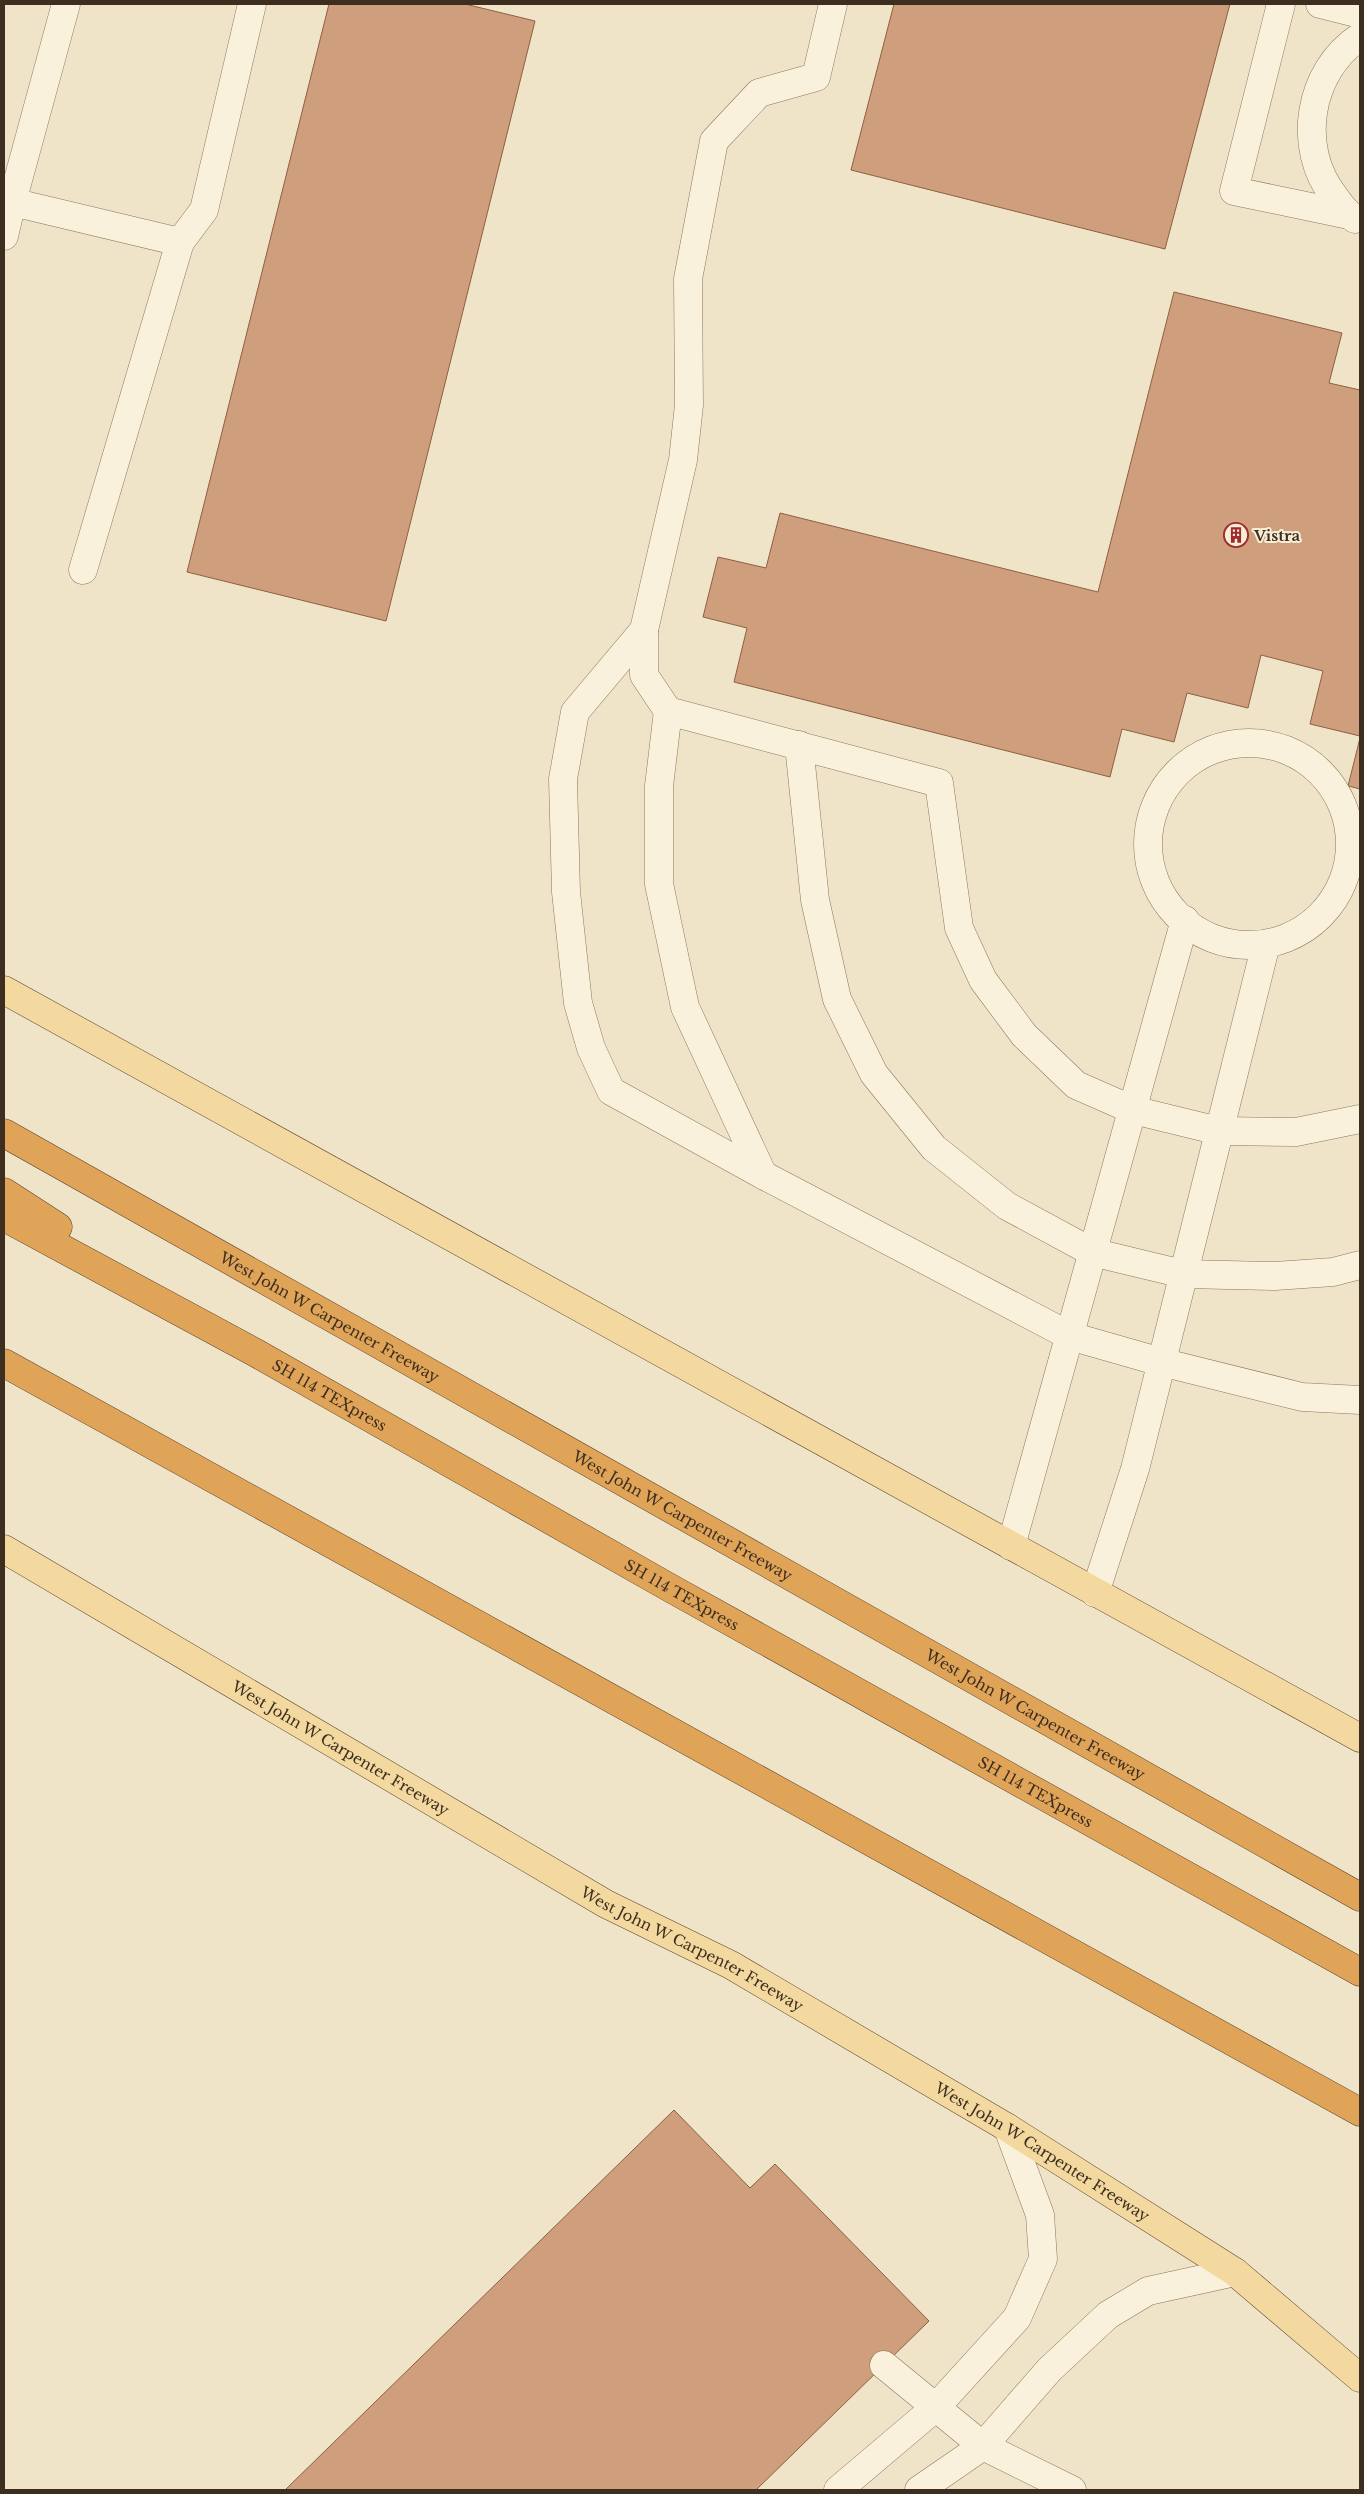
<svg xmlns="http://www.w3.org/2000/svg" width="1364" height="2494" viewBox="0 0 1364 2494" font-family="'Libre Baskerville',serif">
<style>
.building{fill:#cf9f7d;stroke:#8d5f41}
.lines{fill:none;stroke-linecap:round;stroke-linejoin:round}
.minor-casing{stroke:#8d765c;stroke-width:29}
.major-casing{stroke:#5b4430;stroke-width:29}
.highway-casing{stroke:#5b4430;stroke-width:29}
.minor{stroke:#faf1dc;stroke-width:28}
.major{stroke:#f3d9a0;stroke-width:28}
.highway{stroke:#e0a458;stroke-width:28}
.labels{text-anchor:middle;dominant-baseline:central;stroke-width:4;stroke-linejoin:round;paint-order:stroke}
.poi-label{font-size:15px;font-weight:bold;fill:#3d2e20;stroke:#f7eed8;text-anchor:start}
.street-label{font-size:15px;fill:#3d2e20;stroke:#f7eed8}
</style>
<rect width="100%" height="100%" fill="#f0e4c8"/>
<g class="building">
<path d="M 329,4 L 465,4 L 535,21 L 386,621 L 187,572 Z"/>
<path d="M 894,4 L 1230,4 L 1165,249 L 851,170 Z"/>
<path d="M 1174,292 L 1342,333 L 1329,383 L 1360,390 L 1360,736 L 1310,724 L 1323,671 L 1261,655 L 1248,708 L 1187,693 L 1174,742 L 1122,729 L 1110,777 L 734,682 L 747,628 L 703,617 L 718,557 L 766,568 L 780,513 L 1098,592 Z"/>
<path d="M 1360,738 L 1360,789 L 1348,786 Z"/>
<path d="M 674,2110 L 750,2188 L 775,2164 L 929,2321 L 756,2490 L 285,2490 Z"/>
</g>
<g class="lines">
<defs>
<g id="minor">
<path d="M 833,4 L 816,77 L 759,93 L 714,141 L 688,279 L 689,405 L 683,460 L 644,630 L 644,675 L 668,711 L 939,783 L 959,928 L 983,980 L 1024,1035 L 1076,1085 L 1133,1110 L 1219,1131 L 1296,1132 L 1360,1119"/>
<path d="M 1281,4 L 1234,191 L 1349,215"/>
<path d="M 1320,4 L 1360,14"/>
<path d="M 4,200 L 12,202 L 66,4"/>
<path d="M 1355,219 C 1346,213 1340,205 1334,196 C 1296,148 1308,71 1360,37"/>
<path d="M 4,236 L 12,202 L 180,242 L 83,570"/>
<path d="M 180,242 L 204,210 L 252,4"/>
<path d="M 644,630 L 575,712 L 563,779 L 566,892 L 578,1003 L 591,1048 L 611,1091 L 763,1175 L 1070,1336 L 1161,1362 L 1302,1397 L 1360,1400"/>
<path d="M 668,711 L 659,786 L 659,884 L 685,1007 L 763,1175"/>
<circle cx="1249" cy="844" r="101"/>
<path d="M 799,745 L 815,900 L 837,999 L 874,1074 L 934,1148 L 1007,1206 L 1092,1252 L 1183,1274 L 1275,1276 L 1333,1272 L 1360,1265"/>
<path d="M 1011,1546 L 1185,920"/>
<path d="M 1095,1593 L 1135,1469 L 1266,944"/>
<path d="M 884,2365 L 983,2446 L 1072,2490"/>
<path d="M 838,2490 L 936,2407 L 1017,2318 L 1043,2259 L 1040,2215 L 1008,2128"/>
<path d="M 919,2490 L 983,2446 L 1049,2370 L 1108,2315 L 1148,2291 L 1235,2272"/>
</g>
<g id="major">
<path d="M 4,990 L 1360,1738"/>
<path id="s1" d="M 4,1549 L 606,1904 L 731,1965 L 1008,2128 L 1235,2272 L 1360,2378"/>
</g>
<g id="highway">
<path id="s2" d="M 4,1133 L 1360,1897"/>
<path d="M 4,1192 L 58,1227"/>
<path id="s3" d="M 4,1217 L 256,1353 L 672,1589 L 1360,1972"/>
<path d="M 4,1363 L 1360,2112"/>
</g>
</defs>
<use href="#minor" class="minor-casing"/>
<use href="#major" class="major-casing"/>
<use href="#highway" class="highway-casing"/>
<use href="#minor" class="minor"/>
<use href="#major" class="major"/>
<use href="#highway" class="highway"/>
</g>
<defs>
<symbol id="building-ring" viewBox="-11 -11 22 22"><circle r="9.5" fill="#f7eed8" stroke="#9e2a2b" stroke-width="1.5"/><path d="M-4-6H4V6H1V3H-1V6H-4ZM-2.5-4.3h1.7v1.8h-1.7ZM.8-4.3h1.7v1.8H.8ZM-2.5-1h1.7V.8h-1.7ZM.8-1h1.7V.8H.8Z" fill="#9e2a2b"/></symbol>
</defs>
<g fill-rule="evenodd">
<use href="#building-ring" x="1222" y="521" width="28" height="28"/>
</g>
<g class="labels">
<g class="poi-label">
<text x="1254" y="535">Vistra</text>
</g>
<g class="street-label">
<text stroke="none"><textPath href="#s2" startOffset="374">West John W Carpenter Freeway</textPath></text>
<text stroke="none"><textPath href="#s3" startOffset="371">SH 114 TEXpress</textPath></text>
<text stroke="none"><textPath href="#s2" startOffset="779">West John W Carpenter Freeway</textPath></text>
<text stroke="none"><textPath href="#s3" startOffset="776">SH 114 TEXpress</textPath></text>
<text stroke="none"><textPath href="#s2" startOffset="1184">West John W Carpenter Freeway</textPath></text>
<text stroke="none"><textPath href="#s1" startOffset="391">West John W Carpenter Freeway</textPath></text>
<text stroke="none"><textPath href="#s3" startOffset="1181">SH 114 TEXpress</textPath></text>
<text stroke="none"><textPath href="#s1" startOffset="796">West John W Carpenter Freeway</textPath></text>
<text stroke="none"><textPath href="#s1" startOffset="1201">West John W Carpenter Freeway</textPath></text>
</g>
</g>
<rect width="1364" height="2494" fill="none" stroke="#3d2e20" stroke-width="10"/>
</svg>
